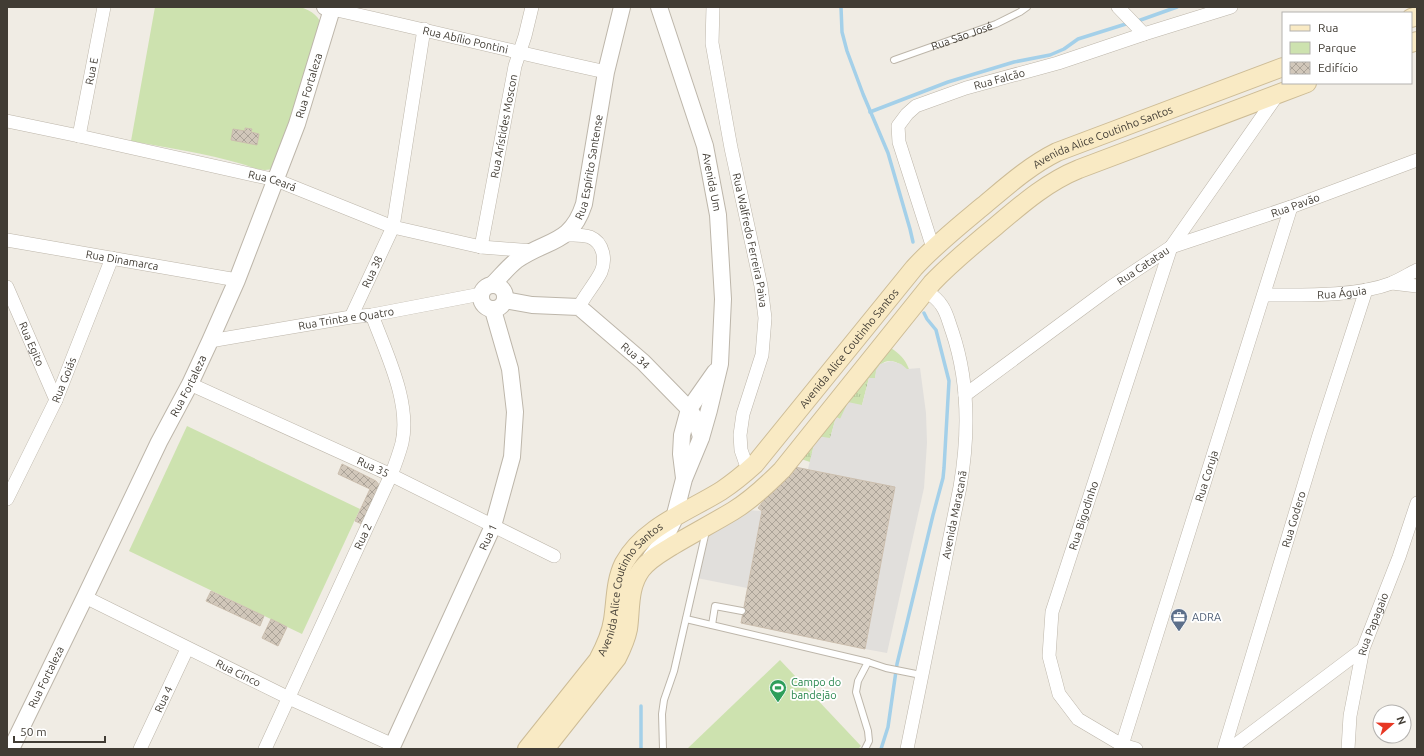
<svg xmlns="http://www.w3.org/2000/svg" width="1424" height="756" viewBox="0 0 1424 756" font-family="Ubuntu,sans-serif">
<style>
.grass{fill:url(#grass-tufts)}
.park{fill:#cde2af}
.parking{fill:#e1dfdc}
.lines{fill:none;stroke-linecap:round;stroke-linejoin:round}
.stream{stroke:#a4d0e9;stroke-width:3.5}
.building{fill:url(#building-cross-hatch);stroke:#cbbeae}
.service-casing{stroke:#bdb6aa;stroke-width:8}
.minor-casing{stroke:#bdb6aa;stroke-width:14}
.tertiary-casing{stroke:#bdb6aa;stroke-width:18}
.secondary-casing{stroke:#cdbc96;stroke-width:20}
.service{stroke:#fff;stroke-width:6}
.minor{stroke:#fff;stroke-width:13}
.tertiary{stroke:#fff;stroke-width:16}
.secondary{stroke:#f9eac4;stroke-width:18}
.labels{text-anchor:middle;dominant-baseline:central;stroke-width:3.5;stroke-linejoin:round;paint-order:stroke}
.street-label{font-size:11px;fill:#413c34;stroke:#fff}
.service-label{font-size:11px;fill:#4e5e75;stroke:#fff;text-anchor:start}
.leisure-label{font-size:11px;fill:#27864d;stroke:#fff;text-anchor:start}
</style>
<defs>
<pattern id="grass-tufts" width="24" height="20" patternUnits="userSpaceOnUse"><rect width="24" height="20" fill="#cde2af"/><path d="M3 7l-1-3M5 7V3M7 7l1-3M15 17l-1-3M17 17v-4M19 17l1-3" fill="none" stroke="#b1c397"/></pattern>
<pattern id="building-cross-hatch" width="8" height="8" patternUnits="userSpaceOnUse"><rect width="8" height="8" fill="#d1c7ba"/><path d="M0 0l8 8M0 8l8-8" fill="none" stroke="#aba398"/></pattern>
</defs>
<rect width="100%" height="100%" fill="#f0ece4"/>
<path class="grass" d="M 891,348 C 900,354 905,359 909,369 L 906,369 C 892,356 878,359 875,378 L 869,378 L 862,405 L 840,419 L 836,417 L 830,439 L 816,436 L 810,462 L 798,458 L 888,350 Z"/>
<g class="park">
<path d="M 155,7 L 300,7 C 312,11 320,16 323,29 L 274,168 C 263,173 252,167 242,164 C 205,153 168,148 131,141 Z"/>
<path d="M 187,426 L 360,509 L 302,634 L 129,551 Z"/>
<path d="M 780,660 L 861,746 L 858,749 L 687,749 Z"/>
</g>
<g class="parking">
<path d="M 891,361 L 901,364 L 907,369 L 920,368 L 926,413 L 927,443 L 924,488 L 887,653 L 865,649 L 895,487 L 808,469 L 816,436 L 830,438 L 836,417 L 840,419 L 848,402 L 862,405 L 869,378 L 875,378 L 876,370 L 880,364 Z"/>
<path d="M 746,510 L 762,511 L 747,588 L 697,578 L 711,530 Z"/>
</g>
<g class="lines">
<g class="stream">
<path d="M 841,7 L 842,32 L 847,51 L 863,94 L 888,153 L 910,229 L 913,242"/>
<path d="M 1135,22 L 1177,7"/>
<path d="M 870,112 L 948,82 L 1014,62 L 1050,55 L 1064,49 L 1078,39 L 1129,23"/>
<path d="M 641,706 L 641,749"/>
<path d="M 881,749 L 888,727 L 897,664 L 933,515 L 943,478 L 944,468 L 949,381 L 936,330 L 927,319 L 924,313"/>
</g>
</g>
<g class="building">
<path d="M 245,128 L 252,129 L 251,132 L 259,134 L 257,145 L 231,140 L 233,129 L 245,131 Z"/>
<path d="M 342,464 L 376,481 L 380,486 L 364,525 L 355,521 L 370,489 L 338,474 Z"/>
<path d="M 790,466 L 895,487 L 865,649 L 741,623 L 762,511 L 758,508 Z"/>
<path d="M 211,591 L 264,616 L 260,626 L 206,601 Z"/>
<path d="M 271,619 L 287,627 L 278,646 L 262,638 Z"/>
</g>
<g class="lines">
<defs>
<g id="service">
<path id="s1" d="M 894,60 L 996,24 L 1020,12 L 1027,7"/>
<path d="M 686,619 L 868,662 L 886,668 L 921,675"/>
<path d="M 712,625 L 715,606 L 742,611"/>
<path d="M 663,749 L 662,714 L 664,700 L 674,671 L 706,531"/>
<path d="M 865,749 L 869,741 L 868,731 L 856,692 L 858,681 L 868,662"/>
</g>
<g id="minor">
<path id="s2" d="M 713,7 L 712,43 L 731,148 L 761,286 L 765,318 L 762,355 L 743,414 L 740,435 L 741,450 L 748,470"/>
<path d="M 1118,7 L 1144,34"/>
<path id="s3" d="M 332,9 C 423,29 514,52 606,72"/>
<path id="s4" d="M 7,121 L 79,136 L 276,180 L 393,227 L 481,247 L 533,251"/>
<path id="s5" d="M 79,136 L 104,7"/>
<path d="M 565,235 C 574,235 582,234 590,237 C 604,243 606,260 601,272 C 595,284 585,295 579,307"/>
<path id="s6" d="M 7,240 L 237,280"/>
<path id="s7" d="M 481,247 L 515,66 L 525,36 L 532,7"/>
<path id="s8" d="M 1171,247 L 1291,207 L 1417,160"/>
<path id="s9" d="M 933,248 L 899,142 L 898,126 L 907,114 L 916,106 L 966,88 L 1058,63 L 1144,34 L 1231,7"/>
<path d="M 1392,283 L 1417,286"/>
<path id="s10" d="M 7,287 L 56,400"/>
<path id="s11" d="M 1264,295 C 1303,295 1355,297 1392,283 C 1401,279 1409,274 1417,270"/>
<path id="s12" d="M 351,317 L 393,227 L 424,29"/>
<path id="s13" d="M 210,341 L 351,317 L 372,315 L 481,294"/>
<path id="s14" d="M 190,384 L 391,475 L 554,556"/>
<path id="s15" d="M 965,395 L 1111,287 L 1171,247 L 1278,94"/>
<path id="s16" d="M 7,499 L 56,400 L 112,258"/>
<path id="s17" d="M 85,597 L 289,698 L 393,745"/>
<path id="s18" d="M 1122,745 L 1291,207"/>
<path id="s19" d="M 140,749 L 187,649"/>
<path id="s20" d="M 265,749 L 391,475 C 395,465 399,454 402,443 C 411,402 386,353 372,315"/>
<path id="s21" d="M 907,749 L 960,487 C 969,435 969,381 952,331 C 949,323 947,313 942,306 C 938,299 932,295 926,291"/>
<path id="s22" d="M 1136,749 L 1122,745 L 1078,719 L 1059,694 L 1049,656 L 1052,612 L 1171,247"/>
<path id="s23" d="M 1224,749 L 1319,435 L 1366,290"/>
<path d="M 1230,749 L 1363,649"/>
<path id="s24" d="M 1348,749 L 1350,716 L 1363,649 L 1399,557 L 1417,503"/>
</g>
<g id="tertiary">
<path id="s25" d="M 493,284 C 501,276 508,267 517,260 C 547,239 571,245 584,204 L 606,72 L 622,7"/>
<circle cx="493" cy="297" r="12"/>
<path id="s26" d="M 505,300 L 532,305 L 579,307 L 643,362 L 689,409 L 696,420 L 701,437"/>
<path d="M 684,478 L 681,454 L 682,435 L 689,409 L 715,372"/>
<path d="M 651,557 L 664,540 L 673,522 L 684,479 L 701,438 L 709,410 L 720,364 L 723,299 L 718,215 L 705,146 L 659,7"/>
<path id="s27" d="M 11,749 L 85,597 L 159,442 L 190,384 L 210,341 L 237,280 L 297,124 L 332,9 L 325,7"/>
<path id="s28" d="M 391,749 L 493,526 L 512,457 L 515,412 L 510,369 L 493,310"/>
</g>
<g id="secondary">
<path d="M 1411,18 L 1417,16"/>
<path d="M 1411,43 L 1417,41"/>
<path id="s29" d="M 527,749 L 598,660 C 605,647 611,634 613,620 C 616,601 615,581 624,563 C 644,527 687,512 721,491 C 733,483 744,474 755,464 L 914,268 C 935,245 959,226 983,206 C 1007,186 1029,166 1057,152 L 1283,67"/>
<path d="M 545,749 L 617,658 C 622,648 626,639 628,629 C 631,609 628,588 641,570 C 649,559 661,553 672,546 C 692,534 713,523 733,511 C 751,500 767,485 782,470 L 932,283 C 952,262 974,244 996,226 C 1022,204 1047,182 1079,169 L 1307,83"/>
</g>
</defs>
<use href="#service" class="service-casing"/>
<use href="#minor" class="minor-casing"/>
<use href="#tertiary" class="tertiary-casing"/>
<use href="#secondary" class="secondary-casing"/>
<use href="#service" class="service"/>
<use href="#minor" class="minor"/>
<use href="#tertiary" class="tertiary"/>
<use href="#secondary" class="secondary"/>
</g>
<defs>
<symbol id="office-pin" viewBox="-11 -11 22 30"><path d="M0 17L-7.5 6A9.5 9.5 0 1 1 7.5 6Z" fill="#5c6f8a" stroke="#fff"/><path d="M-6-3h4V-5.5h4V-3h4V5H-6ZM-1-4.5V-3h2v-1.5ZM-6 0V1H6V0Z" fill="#fff"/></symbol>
<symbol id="stadium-pin" viewBox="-11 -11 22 30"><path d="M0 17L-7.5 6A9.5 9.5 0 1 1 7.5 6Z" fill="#2e9e5b" stroke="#fff"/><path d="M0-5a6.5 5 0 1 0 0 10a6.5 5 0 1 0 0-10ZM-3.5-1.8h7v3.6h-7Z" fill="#fff"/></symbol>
</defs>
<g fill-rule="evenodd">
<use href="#office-pin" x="1169" y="607" width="20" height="27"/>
<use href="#stadium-pin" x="768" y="678" width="20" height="27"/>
</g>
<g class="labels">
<g class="street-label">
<text stroke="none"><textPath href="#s1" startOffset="72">Rua São José</textPath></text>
<text stroke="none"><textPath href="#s3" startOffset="137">Rua Abílio Pontini</textPath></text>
<text stroke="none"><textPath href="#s5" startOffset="66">Rua E</textPath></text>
<text stroke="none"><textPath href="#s9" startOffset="242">Rua Falcão</textPath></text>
<text stroke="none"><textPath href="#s27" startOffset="728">Rua Fortaleza</textPath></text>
<text stroke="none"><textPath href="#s7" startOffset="123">Rua Arístides Moscon</textPath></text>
<text stroke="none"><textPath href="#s29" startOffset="866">Avenida Alice Coutinho Santos</textPath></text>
<text stroke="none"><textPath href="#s25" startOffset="162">Rua Espírito Santense</textPath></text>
<text stroke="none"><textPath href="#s4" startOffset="272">Rua Ceará</textPath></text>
<text transform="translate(712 182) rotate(79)">Avenida Um</text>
<text stroke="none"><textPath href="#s8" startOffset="131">Rua Pavão</textPath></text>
<text stroke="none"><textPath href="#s2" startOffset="237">Rua Walfredo Ferreira Paiva</textPath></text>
<text stroke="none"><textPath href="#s6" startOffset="117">Rua Dinamarca</textPath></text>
<text stroke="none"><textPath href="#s15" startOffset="220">Rua Catatau</textPath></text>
<text stroke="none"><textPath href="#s12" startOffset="50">Rua 38</textPath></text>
<text stroke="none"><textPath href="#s11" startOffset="78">Rua Águia</textPath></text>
<text stroke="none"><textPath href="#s13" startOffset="138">Rua Trinta e Quatro</textPath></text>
<text stroke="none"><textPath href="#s10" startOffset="62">Rua Egito</textPath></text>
<text stroke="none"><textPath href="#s29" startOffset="530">Avenida Alice Coutinho Santos</textPath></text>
<text stroke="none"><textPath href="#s26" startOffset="149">Rua 34</textPath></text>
<text stroke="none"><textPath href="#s16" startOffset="132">Rua Goiás</textPath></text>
<text stroke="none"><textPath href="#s27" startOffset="404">Rua Fortaleza</textPath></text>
<text stroke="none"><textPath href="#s14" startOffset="201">Rua 35</textPath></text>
<text stroke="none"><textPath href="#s18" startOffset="282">Rua Coruja</textPath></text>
<text stroke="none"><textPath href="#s21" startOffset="239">Avenida Maracanã</textPath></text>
<text stroke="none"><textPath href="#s22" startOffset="282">Rua Bigodinho</textPath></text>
<text stroke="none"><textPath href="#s23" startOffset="240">Rua Godero</textPath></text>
<text stroke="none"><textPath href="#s20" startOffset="234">Rua 2</textPath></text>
<text stroke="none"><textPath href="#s28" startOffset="233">Rua 1</textPath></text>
<text stroke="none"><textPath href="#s29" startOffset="194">Avenida Alice Coutinho Santos</textPath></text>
<text stroke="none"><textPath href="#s24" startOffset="128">Rua Papagaio</textPath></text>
<text stroke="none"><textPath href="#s17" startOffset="171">Rua Cinco</textPath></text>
<text stroke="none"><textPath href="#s27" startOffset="80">Rua Fortaleza</textPath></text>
<text stroke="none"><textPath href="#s19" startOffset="55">Rua 4</textPath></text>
</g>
<g class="service-label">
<text x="1192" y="617">ADRA</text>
</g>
<g class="leisure-label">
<text x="791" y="682">Campo do<tspan x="791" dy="13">bandejão</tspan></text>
</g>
</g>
<rect width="1424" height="756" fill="none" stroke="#413c34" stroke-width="16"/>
<rect x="1282" y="12" width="130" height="72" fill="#ffffff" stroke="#b3b1ae"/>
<rect x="1290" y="25" width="20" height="6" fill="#f9eac4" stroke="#b3b1ae"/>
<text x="1318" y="32" font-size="12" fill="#413c34">Rua</text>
<rect x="1290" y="42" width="20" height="12" fill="#cde2af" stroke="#b3b1ae"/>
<text x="1318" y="52" font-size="12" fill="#413c34">Parque</text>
<rect x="1290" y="62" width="20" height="12" fill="url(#building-cross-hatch)" stroke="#b3b1ae"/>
<text x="1318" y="72" font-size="12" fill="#413c34">Edifício</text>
<g transform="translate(1392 724) rotate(70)"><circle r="19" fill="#ffffff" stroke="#b3b1ae"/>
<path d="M0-3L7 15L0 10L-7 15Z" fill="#e73723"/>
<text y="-6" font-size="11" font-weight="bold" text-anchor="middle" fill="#413c34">N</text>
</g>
<path d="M14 736v6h91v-6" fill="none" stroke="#413c34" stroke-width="2"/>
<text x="20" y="736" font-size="12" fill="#413c34" stroke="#ffffff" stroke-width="3" paint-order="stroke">50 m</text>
</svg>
